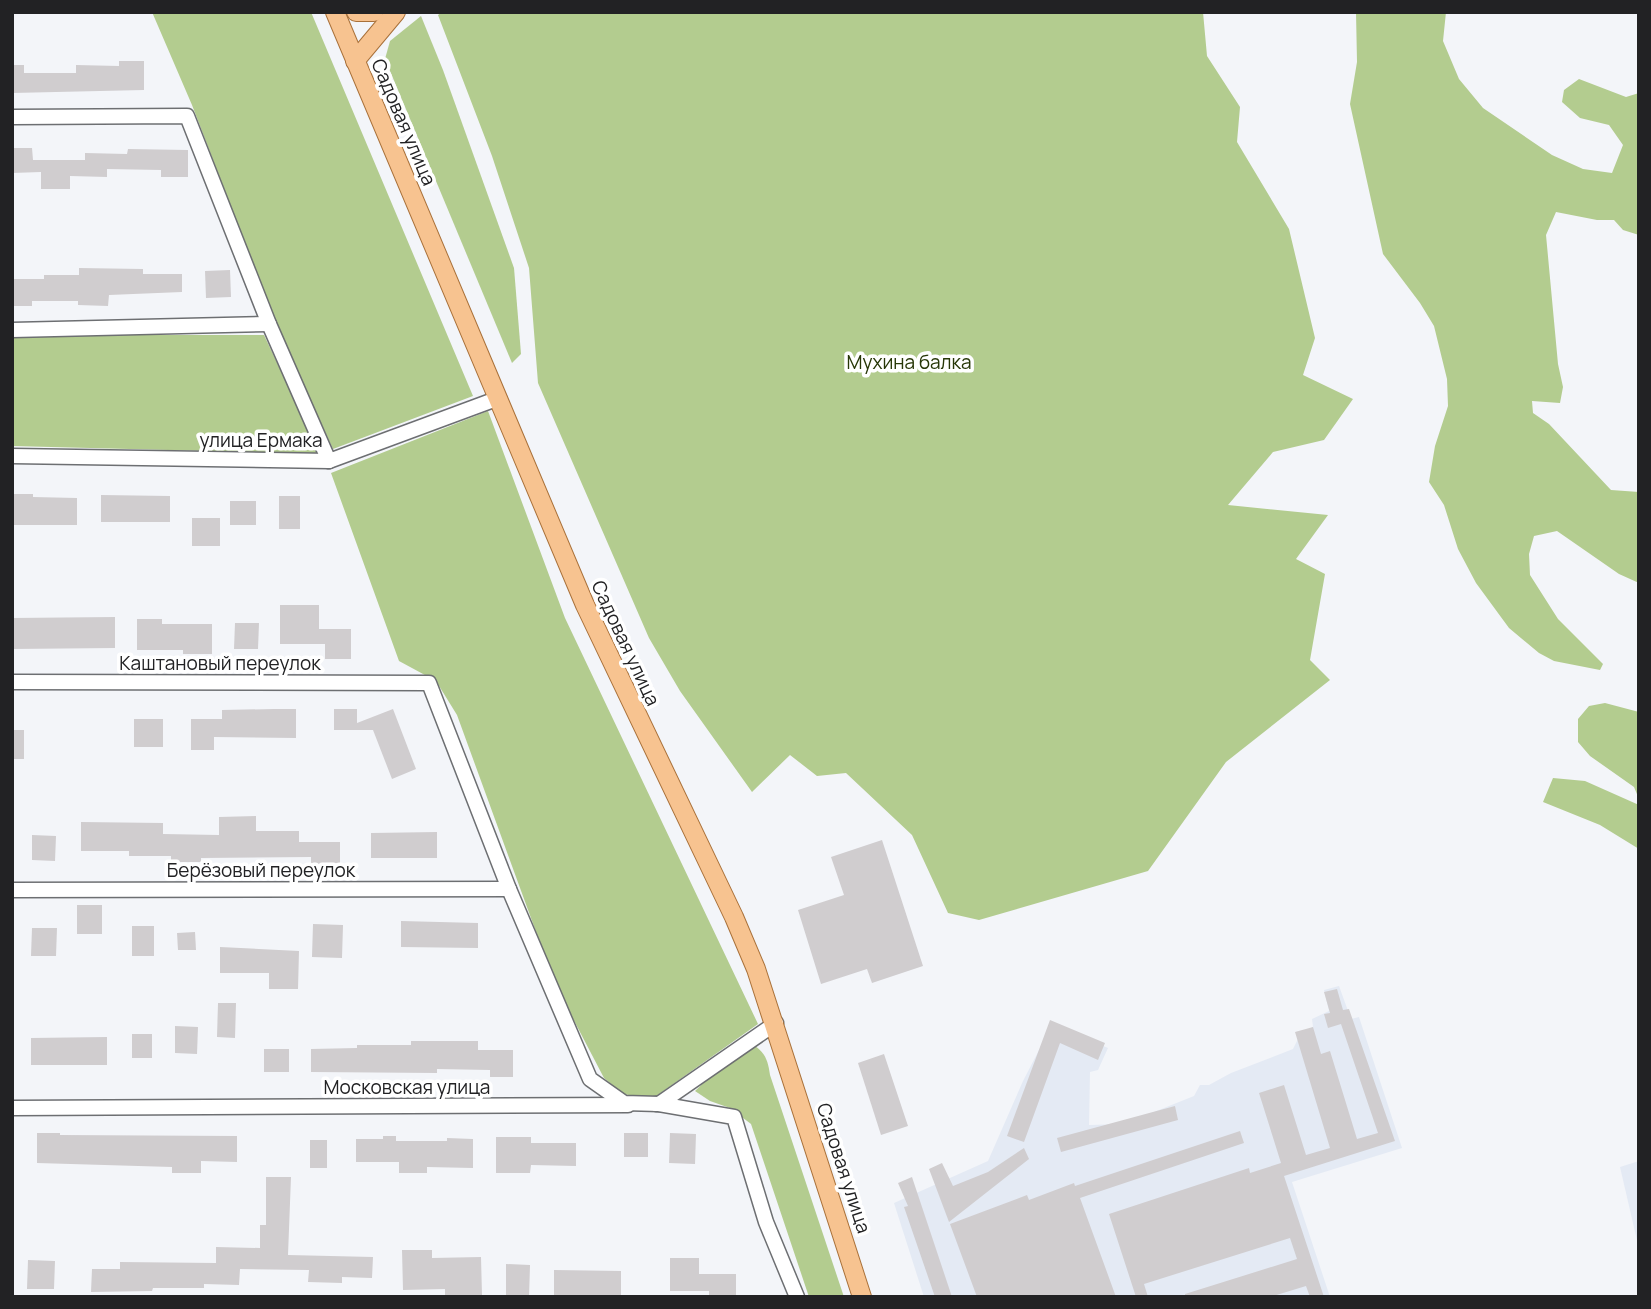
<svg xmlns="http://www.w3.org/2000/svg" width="1651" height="1309" viewBox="0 0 1651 1309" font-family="Manrope,sans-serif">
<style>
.built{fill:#e4eaf4}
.green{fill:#b3cc8f}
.building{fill:#d0cdcf}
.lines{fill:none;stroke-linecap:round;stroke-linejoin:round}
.minor-casing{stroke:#6d6f72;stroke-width:17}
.major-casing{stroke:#a9713a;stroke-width:20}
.minor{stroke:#fff;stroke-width:14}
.major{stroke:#f7c390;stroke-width:18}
.labels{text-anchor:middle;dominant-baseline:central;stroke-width:7;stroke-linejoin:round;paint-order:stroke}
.street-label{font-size:19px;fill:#222224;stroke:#fff}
.park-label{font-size:19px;fill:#273707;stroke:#fff}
</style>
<rect width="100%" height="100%" fill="#f3f5f9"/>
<g class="built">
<path d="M 1339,986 L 1351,1019 L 1359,1017 L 1402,1148 L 1292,1182 L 1330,1297 L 924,1297 L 894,1203 L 988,1161 L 1023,1081 L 1052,1025 L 1108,1048 L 1098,1070 L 1090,1072 L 1089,1125 L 1124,1124 L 1194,1096 L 1200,1085 L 1209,1085 L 1231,1073 L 1293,1049 L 1301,1033 L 1313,1027 L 1312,1019 L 1329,1011 L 1324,990 Z"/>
<path d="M 1639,1161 L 1639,1249 L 1620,1167 Z"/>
</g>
<g class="green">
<path d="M 152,12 L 311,12 L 473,396 L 333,449 L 277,327 L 192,105 Z"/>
<path d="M 442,12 L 1203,12 L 1207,56 L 1240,107 L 1237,142 L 1289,229 L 1315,338 L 1303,375 L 1353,399 L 1324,440 L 1273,452 L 1228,505 L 1328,515 L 1296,559 L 1325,574 L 1310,660 L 1330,680 L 1226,762 L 1148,871 L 979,920 L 948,913 L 912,835 L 846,773 L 817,776 L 790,755 L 752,792 L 680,691 L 649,638 L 538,383 L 529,268 L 492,156 L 438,15 Z"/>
<path d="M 1356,12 L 1446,12 L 1443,41 L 1459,79 L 1483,108 L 1552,155 L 1583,169 L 1612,173 L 1623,145 L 1609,125 L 1580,118 L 1562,102 L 1564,90 L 1579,79 L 1626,97 L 1639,93 L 1639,235 L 1623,230 L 1614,220 L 1597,220 L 1556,212 L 1546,235 L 1558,364 L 1563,387 L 1560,403 L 1532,401 L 1533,413 L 1549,424 L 1611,490 L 1639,492 L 1639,583 L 1619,574 L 1557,531 L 1534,536 L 1529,554 L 1530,575 L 1558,619 L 1603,664 L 1600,670 L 1554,661 L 1539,653 L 1509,628 L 1476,583 L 1458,549 L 1444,505 L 1429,482 L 1435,446 L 1448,406 L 1447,379 L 1434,326 L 1420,303 L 1383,254 L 1350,104 L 1357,62 Z"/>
<path d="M 421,16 L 443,70 L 514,268 L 521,354 L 512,363 L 385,59 L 390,41 Z"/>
<path d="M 12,335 L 264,335 L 320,454 L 12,446 Z"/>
<path d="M 488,411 L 565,618 L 758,1024 L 652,1099 L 623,1094 L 604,1078 L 569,1011 L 539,940 L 457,715 L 436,681 L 399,661 L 331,473 Z"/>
<path d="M 1605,703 L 1639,712 L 1639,799 L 1634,787 L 1590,756 L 1578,742 L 1578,719 L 1589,706 Z"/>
<path d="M 1553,778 L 1585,781 L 1639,805 L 1639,849 L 1600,825 L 1543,802 Z"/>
<path d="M 752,1044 C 765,1052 768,1060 770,1075 L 844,1297 L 809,1297 L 751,1124 L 730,1108 L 710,1101 L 695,1091 L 721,1066 Z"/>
</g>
<g class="building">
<path d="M 119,61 L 144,61 L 144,90 L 12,93 L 12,65 L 24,65 L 24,73 L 76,73 L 76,65 L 119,66 Z"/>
<path d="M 12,148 L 32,148 L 33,160 L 85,160 L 85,153 L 127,154 L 128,149 L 188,150 L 188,177 L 161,177 L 161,170 L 107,169 L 107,177 L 70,176 L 70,189 L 41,189 L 41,172 L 12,173 Z"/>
<path d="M 79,268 L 143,269 L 143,274 L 182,274 L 182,292 L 109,295 L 108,306 L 78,305 L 78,301 L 32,301 L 32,306 L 12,306 L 12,279 L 44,279 L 44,275 L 79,275 Z"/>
<path d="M 230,270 L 231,297 L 206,298 L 205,271 Z"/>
<path d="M 12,494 L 33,494 L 33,497 L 77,498 L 77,525 L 12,525 Z"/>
<path d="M 101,495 L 170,496 L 170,522 L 101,522 Z"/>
<rect x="279" y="496" width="21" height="33"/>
<rect x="230" y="501" width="26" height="24"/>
<rect x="192" y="518" width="28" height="28"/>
<path d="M 280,605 L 319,605 L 319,629 L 351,629 L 351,659 L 325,659 L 325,644 L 280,644 Z"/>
<path d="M 115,617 L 115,648 L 12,649 L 12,618 Z"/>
<path d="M 137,619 L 162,619 L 162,624 L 212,624 L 212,654 L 183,654 L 183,650 L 137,650 Z"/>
<path d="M 235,623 L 259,623 L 258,649 L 234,649 Z"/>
<path d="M 274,709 L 296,709 L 296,738 L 214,737 L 214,750 L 191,750 L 191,719 L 222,719 L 222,710 Z"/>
<path d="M 334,709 L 357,709 L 357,723 L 393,709 L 416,769 L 392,779 L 373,730 L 334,730 Z"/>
<rect x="134" y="719" width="29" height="28"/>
<rect x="12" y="730" width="12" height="29"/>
<path d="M 256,816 L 256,831 L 299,831 L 299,842 L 340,842 L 340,863 L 311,864 L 311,857 L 201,858 L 201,862 L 171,862 L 171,856 L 129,856 L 129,851 L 81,851 L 81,822 L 163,823 L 163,834 L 219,835 L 219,817 Z"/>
<path d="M 437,832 L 437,858 L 371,858 L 371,833 Z"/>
<path d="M 32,835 L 56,836 L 55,861 L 32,860 Z"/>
<path d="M 882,840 L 923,966 L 872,983 L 867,969 L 821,984 L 798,910 L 844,895 L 831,857 Z"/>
<rect x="77" y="905" width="25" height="29"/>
<path d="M 401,921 L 478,923 L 478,948 L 401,947 Z"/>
<path d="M 313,924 L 343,925 L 342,958 L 312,957 Z"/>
<rect x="132" y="926" width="22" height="30"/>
<path d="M 32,928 L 57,928 L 56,956 L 31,956 Z"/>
<path d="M 195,932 L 196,950 L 178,950 L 177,933 Z"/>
<path d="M 220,947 L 299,951 L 298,989 L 269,989 L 269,973 L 220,973 Z"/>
<path d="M 1337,989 L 1343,1010 L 1349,1009 L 1395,1141 L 1284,1176 L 1324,1297 L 1310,1297 L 1306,1286 L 1270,1297 L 1185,1297 L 1185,1294 L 1297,1259 L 1290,1238 L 1144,1284 L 1148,1297 L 1136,1297 L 1109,1214 L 1249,1168 L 1250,1173 L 1281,1163 L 1259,1093 L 1284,1085 L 1306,1155 L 1330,1148 L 1295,1032 L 1313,1027 L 1321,1054 L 1330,1051 L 1357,1139 L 1378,1133 L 1341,1024 L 1328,1028 L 1324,1014 L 1330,1013 L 1324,992 Z"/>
<path d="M 218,1003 L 236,1003 L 235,1038 L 217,1037 Z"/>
<path d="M 1050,1020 L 1105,1043 L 1098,1060 L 1060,1043 L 1024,1142 L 1007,1136 Z"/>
<path d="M 175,1026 L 198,1027 L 197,1054 L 175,1053 Z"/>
<rect x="132" y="1034" width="20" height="24"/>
<path d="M 107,1037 L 107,1065 L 31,1065 L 31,1038 Z"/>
<path d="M 411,1041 L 478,1041 L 478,1050 L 513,1050 L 513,1077 L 490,1077 L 490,1070 L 437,1069 L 437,1073 L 311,1072 L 311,1049 L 357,1048 L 357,1045 L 411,1045 Z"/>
<rect x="264" y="1049" width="25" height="23"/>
<path d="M 884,1054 L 908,1126 L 881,1135 L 858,1063 Z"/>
<path d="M 1175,1106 L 1178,1120 L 1061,1152 L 1057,1138 Z"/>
<path d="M 1240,1131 L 1244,1143 L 1080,1198 L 1116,1297 L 977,1297 L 950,1224 L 1027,1195 L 1029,1200 L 1074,1183 L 1075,1186 Z"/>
<path d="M 37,1133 L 60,1133 L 60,1135 L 237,1136 L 237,1162 L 201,1161 L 201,1173 L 172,1173 L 172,1167 L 37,1163 Z"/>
<rect x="624" y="1133" width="24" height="24"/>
<path d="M 670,1133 L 696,1134 L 695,1164 L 669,1163 Z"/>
<path d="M 383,1136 L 396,1136 L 396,1141 L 447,1141 L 447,1138 L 473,1139 L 473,1168 L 427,1167 L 427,1173 L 399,1173 L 399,1162 L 356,1162 L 356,1139 L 383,1139 Z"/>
<path d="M 496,1137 L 531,1137 L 531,1143 L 576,1143 L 576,1166 L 531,1165 L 530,1173 L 496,1173 Z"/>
<rect x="310" y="1140" width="17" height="28"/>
<path d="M 1024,1148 L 1029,1159 L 949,1222 L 929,1169 L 942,1163 L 953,1186 L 988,1172 Z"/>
<path d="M 266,1177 L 291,1177 L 288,1255 L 373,1257 L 372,1278 L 342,1277 L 342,1283 L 308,1282 L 309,1270 L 240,1269 L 239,1285 L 204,1284 L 204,1288 L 153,1288 L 152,1291 L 91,1292 L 92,1269 L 120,1269 L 120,1262 L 216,1263 L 216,1247 L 260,1248 L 260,1225 L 266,1225 Z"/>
<path d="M 912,1177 L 952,1297 L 935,1297 L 904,1207 L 908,1206 L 898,1183 Z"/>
<path d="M 402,1250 L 432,1250 L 432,1258 L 481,1257 L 482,1295 L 445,1295 L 445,1289 L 403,1290 Z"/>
<path d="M 670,1258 L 699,1258 L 699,1274 L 736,1274 L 736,1297 L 709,1297 L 709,1291 L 670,1291 Z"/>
<path d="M 28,1260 L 55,1261 L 54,1289 L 27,1289 Z"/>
<path d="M 506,1264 L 530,1265 L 529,1297 L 506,1297 Z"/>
<path d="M 554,1270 L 621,1271 L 621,1297 L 554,1297 Z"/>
</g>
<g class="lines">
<defs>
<g id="minor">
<path d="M 12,117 L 187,116 L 269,324 L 329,461"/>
<path d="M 12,330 L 269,324"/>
<path d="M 12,456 L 329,461 L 499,398"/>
<path d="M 12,682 L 429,683 L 509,889 L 590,1079 L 624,1103 L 659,1104 L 734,1117 L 766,1222 L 797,1297"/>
<path d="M 12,890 L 509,889"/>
<path d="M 656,1104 L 659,1104 L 776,1023"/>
<path d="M 12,1108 L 628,1105"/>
</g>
<g id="major">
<path d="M 335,12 L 585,605 L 734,917 L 756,969 L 862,1297"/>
<path d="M 356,12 L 374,12"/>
<path d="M 355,61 L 396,12"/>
</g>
</defs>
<use href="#minor" class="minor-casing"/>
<use href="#major" class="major-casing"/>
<use href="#minor" class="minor"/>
<use href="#major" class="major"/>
</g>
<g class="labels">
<g class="street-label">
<text transform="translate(404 122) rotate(67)">Садовая улица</text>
<text x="261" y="440">улица Ермака</text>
<text transform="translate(626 643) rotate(65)">Садовая улица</text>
<text x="220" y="663">Каштановый переулок</text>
<text x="261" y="870">Берёзовый переулок</text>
<text x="407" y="1087">Московская улица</text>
<text transform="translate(844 1168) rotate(72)">Садовая улица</text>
</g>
<g class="park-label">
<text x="909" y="362">Мухина балка</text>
</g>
</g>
<rect width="1651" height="1309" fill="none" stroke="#222224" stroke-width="28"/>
</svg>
